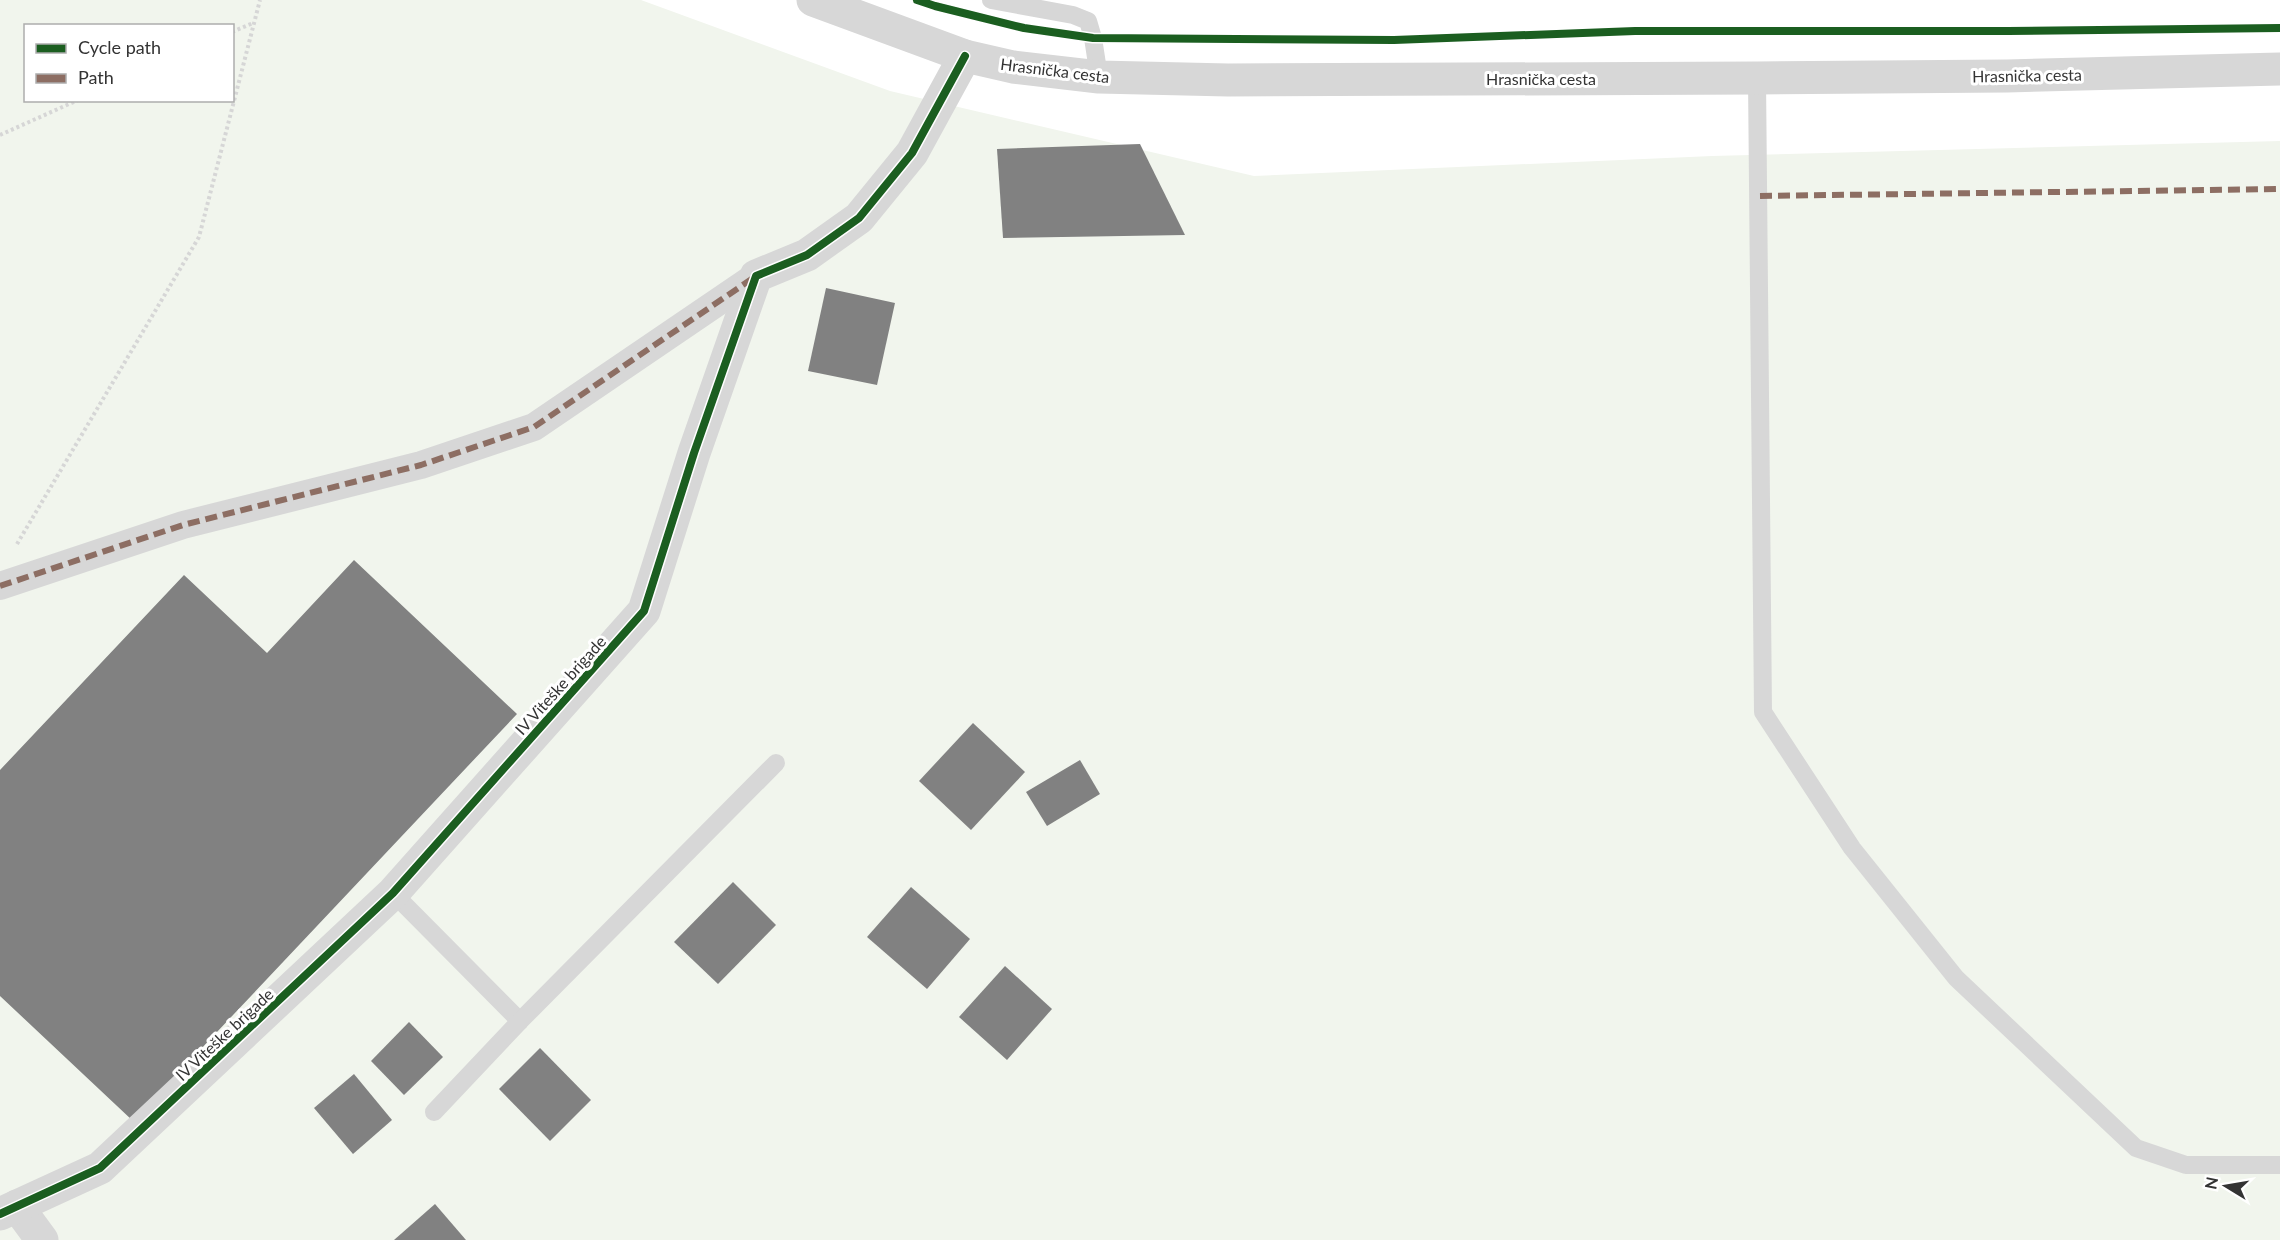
<svg xmlns="http://www.w3.org/2000/svg" width="2280" height="1240" viewBox="0 0 2280 1240" font-family="Lato,sans-serif">
<style>
.green{fill:#f1f5ed;fill-rule:evenodd}
.building{fill:#818181}
.lines{fill:none;stroke-linecap:round;stroke-linejoin:round}
.path{stroke:#d6d6d6;stroke-width:4;stroke-dasharray:3 3;stroke-linecap:butt}
.service{stroke:#d7d7d7;stroke-width:18}
.pedestrian{stroke:#d7d7d7;stroke-width:28}
.minor{stroke:#d7d7d7;stroke-width:33}
.tertiary{stroke:#d7d7d7;stroke-width:33}
.quiet{stroke:#8d6e63;stroke-width:6;stroke-dasharray:12 6;stroke-linecap:butt}
.cycleway-casing{stroke:#fff;stroke-width:11}
.cycleway{stroke:#1b5e20;stroke-width:8}
.labels{text-anchor:middle;dominant-baseline:central;stroke-width:6;stroke-linejoin:round;paint-order:stroke}
.street-label{font-size:16px;fill:#333;stroke:#fff}
</style>
<rect width="100%" height="100%" fill="#fff"/>
<path class="green" d="M 0,0 L 641,0 L 890,91 L 1254,176 L 1712,156 L 2280,141 L 2280,1240 L 0,1240 ZM 26,26 L 232,26 L 232,100 L 26,100 Z"/>
<g class="building">
<path d="M 1140,144 L 1185,235 L 1003,238 L 997,149 Z"/>
<path d="M 826,288 L 895,303 L 877,385 L 808,371 Z"/>
<path d="M 354,560 L 517,714 L 133,1121 L 0,996 L 0,770 L 184,575 L 267,653 Z"/>
<path d="M 973,723 L 1025,772 L 971,830 L 919,781 Z"/>
<path d="M 1080,760 L 1100,794 L 1047,826 L 1026,792 Z"/>
<path d="M 733,882 L 776,925 L 718,984 L 674,942 Z"/>
<path d="M 911,887 L 970,939 L 927,989 L 867,937 Z"/>
<path d="M 1005,966 L 1052,1009 L 1007,1060 L 959,1017 Z"/>
<path d="M 409,1022 L 443,1057 L 404,1095 L 371,1061 Z"/>
<path d="M 540,1048 L 591,1100 L 550,1141 L 499,1089 Z"/>
<path d="M 354,1074 L 392,1120 L 353,1154 L 314,1108 Z"/>
<path d="M 435,1204 L 466,1240 L 394,1240 Z"/>
</g>
<g class="lines">
<g class="path">
<path d="M 232,32 L 253,23"/>
<path d="M 0,135 L 78,100"/>
<path d="M 17,544 L 199,237 L 260,0"/>
</g>
<g class="service">
<path d="M 991,0 L 1073,15 L 1088,21 L 1093,38 L 1099,77"/>
<path d="M 1757,78 L 1763,712 L 1852,848 L 1956,978 L 2136,1148 L 2186,1165 L 2280,1165"/>
<path d="M 393,893 L 520,1021"/>
<path d="M 434,1112 L 520,1021 L 776,763"/>
</g>
<path class="pedestrian" d="M 0,586 L 183,525 L 421,465 L 534,427 L 756,276"/>
<g class="minor">
<path d="M 17,1206 L 42,1240"/>
<path d="M 0,1214 L 100,1168 L 393,893 L 644,611 L 694,453 L 756,276 L 807,255 L 859,218 L 912,153 L 965,56"/>
</g>
<path class="tertiary" d="M 813,0 L 965,56 L 1013,67 L 1099,77 L 1228,80 L 1757,78 L 2007,76 L 2280,69"/>
<g class="quiet">
<path d="M 1760,196 L 2280,189"/>
<path d="M 0,586 L 183,525 L 421,465 L 534,427 L 756,276"/>
</g>
<defs>
<g id="cycleway">
<path d="M 917,0 L 935,6 L 1024,28 L 1093,38 L 1394,40 L 1635,31 L 2008,31 L 2280,28"/>
<path d="M 0,1214 L 100,1168 L 393,893 L 644,611 L 694,453 L 756,276 L 807,255 L 859,218 L 912,153 L 965,56"/>
</g>
</defs>
<use href="#cycleway" class="cycleway-casing"/>
<use href="#cycleway" class="cycleway"/>
</g>
<g class="labels">
<g class="street-label">
<text transform="translate(1055 70) rotate(7)">Hrasnička cesta</text>
<text transform="translate(2027 75) rotate(-1)">Hrasnička cesta</text>
<text x="1541" y="78">Hrasnička cesta</text>
<text transform="translate(560 685) rotate(-48)">IV Viteške brigade</text>
<text transform="translate(224 1034) rotate(-43)">IV Viteške brigade</text>
</g>
</g>
<rect x="24" y="24" width="210" height="78" fill="#ffffff" stroke="#adadad" stroke-width="1.5"/>
<rect x="36" y="44" width="30" height="9" fill="#1b5e20" stroke="#adadad" stroke-width="1.5"/>
<text x="78" y="54" font-size="18" fill="#333333">Cycle path</text>
<rect x="36" y="74" width="30" height="9" fill="#8d6e63" stroke="#adadad" stroke-width="1.5"/>
<text x="78" y="84" font-size="18" fill="#333333">Path</text>
<g transform="translate(2226 1186) rotate(281)" stroke="#ffffff" stroke-width="4.5" paint-order="stroke">
<path d="M0-4.5L10 22L0 15L-10 22Z" fill="#333333"/>
<text y="-9" font-size="16" font-weight="bold" text-anchor="middle" fill="#333333">N</text>
</g>
</svg>
